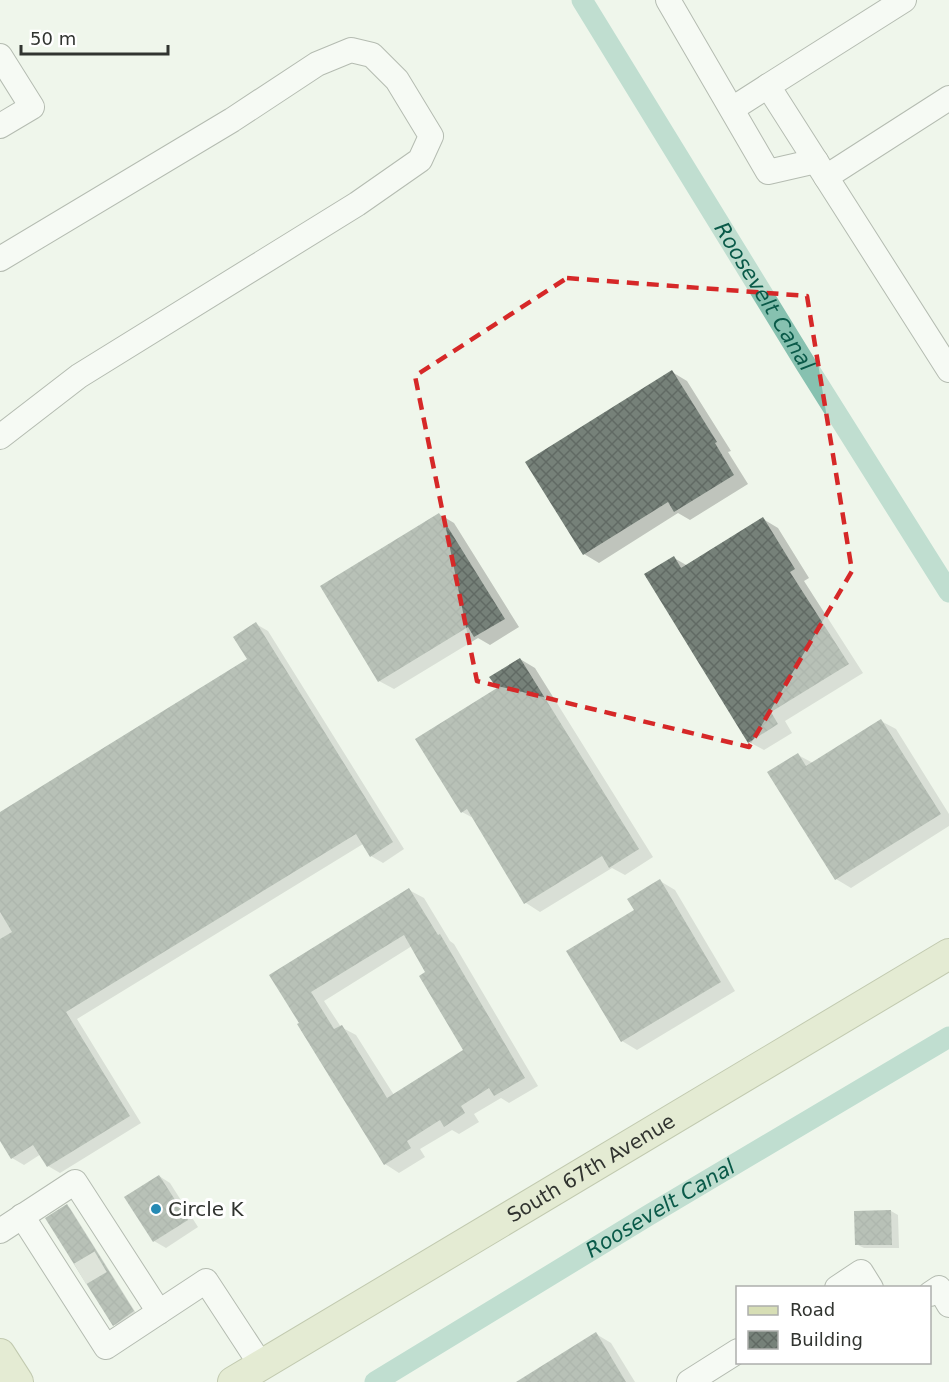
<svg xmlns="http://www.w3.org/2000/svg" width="949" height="1382" viewBox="0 0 949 1382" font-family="'DejaVu Sans',sans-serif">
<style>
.shadow{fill:#0003;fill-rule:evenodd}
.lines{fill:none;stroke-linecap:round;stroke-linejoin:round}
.canal{stroke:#87c1b0;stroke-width:21}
.building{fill:url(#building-cross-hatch);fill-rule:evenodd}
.minor-tunnel{stroke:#c9cfc6;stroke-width:24;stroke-dasharray:24 12;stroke-linecap:butt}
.minor-casing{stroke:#6e756b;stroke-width:26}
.major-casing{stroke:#8b9467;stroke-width:32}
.minor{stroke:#fff;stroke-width:24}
.major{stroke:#d7deb5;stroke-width:30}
.marked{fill:none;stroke:#d62828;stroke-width:4.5;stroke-dasharray:12 8;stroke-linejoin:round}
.poi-dot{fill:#268ab4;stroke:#fff;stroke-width:2}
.labels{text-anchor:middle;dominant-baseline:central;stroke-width:6;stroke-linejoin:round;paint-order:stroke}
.street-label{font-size:20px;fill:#313430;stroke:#fff}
.poi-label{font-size:20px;fill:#313430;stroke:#fff;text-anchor:start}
.water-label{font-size:21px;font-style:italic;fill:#0a5a49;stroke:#fff}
</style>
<defs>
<pattern id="building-cross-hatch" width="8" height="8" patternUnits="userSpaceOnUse" patternTransform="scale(1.5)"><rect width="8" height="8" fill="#768179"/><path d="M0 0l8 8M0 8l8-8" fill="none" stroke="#616a64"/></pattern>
</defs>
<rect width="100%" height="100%" fill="#eff6eb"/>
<g class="shadow">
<path d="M 672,372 L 687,381 L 731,451 L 728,452 L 748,484 L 690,520 L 678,513 L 599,563 L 584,554 Z"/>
<path d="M 439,514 L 454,523 L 519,627 L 490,645 L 478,638 L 394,689 L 379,681 Z"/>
<path d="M 763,519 L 778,528 L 809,578 L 804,581 L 863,673 L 785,721 L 792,733 L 764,750 L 749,742 L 674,558 L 688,566 Z"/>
<path d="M 256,624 L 268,631 L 404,849 L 383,863 L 371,856 L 363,844 L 77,1019 L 141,1123 L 60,1173 L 48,1166 L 41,1154 L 24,1165 L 12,1158 L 0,1138 L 0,814 L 249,660 Z"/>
<path d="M 520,659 L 535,668 L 653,857 L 625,875 L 612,868 L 540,912 L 526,903 L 475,819 L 462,812 L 499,689 Z"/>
<path d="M 881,721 L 896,729 L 949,814 L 949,826 L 851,888 L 836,879 L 798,755 L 813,763 Z"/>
<path d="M 660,881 L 675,890 L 735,991 L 637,1050 L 622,1041 L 636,911 Z"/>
<path d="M 409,890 L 424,898 L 450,941 L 454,944 L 538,1086 L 509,1103 L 501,1098 L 474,1114 L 479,1122 L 459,1134 L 452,1130 L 420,1149 L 425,1157 L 399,1173 L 385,1164 L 271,975 ZM 412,946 L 427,972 L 465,1051 L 394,1095 L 356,1035 L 341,1027 L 324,1001 Z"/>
<path d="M 159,1176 L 170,1183 L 198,1227 L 166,1248 L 154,1241 L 126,1197 Z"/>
<path d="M 67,1206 L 70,1208 L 136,1313 L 117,1326 L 114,1324 Z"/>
<path d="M 891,1211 L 898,1215 L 899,1248 L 864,1248 L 856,1244 Z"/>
<path d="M 596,1334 L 611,1343 L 635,1382 L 519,1382 Z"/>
</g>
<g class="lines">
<g class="canal">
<path id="s1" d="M 582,0 L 805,363 L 949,592"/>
<path id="s2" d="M 375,1382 L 649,1215 L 949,1037"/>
</g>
</g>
<g class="building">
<path d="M 672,370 L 717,442 L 715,443 L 734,475 L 674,512 L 668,502 L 583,555 L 525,462 Z"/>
<path d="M 439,513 L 505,619 L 474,637 L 468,627 L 378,682 L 320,586 Z"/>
<path d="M 763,517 L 795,569 L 790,572 L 849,664 L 771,712 L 778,724 L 748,743 L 644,574 L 674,556 L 681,568 Z"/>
<path d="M 256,622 L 393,842 L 370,857 L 356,834 L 66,1012 L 130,1116 L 47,1167 L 33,1145 L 11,1159 L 0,1141 L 0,939 L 12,932 L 0,912 L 0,812 L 247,659 L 233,637 Z"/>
<path d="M 520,658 L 639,849 L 609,868 L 602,856 L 524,904 L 467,809 L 461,813 L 415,739 L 497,688 L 489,677 Z"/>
<path d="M 881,719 L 941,814 L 835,880 L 767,772 L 798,753 L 806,766 Z"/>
<path d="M 660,879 L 721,982 L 621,1042 L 566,951 L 634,910 L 627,899 Z"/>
<path d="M 409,888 L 438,935 L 440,934 L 525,1078 L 494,1096 L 489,1088 L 461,1106 L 465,1113 L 444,1127 L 440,1120 L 407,1141 L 411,1148 L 384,1165 L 297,1024 L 299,1023 L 269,975 ZM 404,935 L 425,972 L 419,976 L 463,1050 L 387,1098 L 342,1025 L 334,1029 L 311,992 Z"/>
<path d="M 159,1175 L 188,1220 L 153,1242 L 124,1197 Z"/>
<path d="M 67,1204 L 134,1311 L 113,1326 L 45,1218 Z"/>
<path d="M 891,1210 L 892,1245 L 855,1245 L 854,1211 Z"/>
<path d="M 596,1332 L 626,1382 L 516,1382 Z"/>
</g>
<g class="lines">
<path class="minor-tunnel" d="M 80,1274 L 102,1261"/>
<defs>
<g id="minor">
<path d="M 668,0 L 768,172 L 816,161"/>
<path d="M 904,0 L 768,86 L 949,370"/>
<path d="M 0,56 L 32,107 L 0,126"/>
<path d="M 732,109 L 768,86"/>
<path d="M 826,177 L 949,98"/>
<path d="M 0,259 L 232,120 L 317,64 L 351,50 L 372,55 L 397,80 L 431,136 L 420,160 L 357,204 L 79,376 L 0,437"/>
<path d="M 22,1216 L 106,1347 L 159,1312"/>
<path d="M 0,1231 L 75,1182 L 159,1312 L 206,1281 L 261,1365"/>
<path d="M 837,1288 L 861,1272 L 871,1288"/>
<path d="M 930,1294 L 939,1288 L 949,1305"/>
<path d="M 689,1382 L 738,1351"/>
</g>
<g id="major">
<path d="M 0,1354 L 18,1382"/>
<path id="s3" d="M 233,1382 L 949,954"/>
</g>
</defs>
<use href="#minor" class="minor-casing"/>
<use href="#major" class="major-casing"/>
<use href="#minor" class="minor"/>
<use href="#major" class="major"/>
</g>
<path d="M0 0H949V1382H0ZM 567,278 L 807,296 L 852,571 L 749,747 L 477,681 L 415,376 Z" fill="#eff6eb" fill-opacity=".55" fill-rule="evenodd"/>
<path class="marked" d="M 567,278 L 807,296 L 852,571 L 749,747 L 477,681 L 415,376 Z"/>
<circle class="poi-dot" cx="156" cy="1209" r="6"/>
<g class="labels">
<g class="street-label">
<text stroke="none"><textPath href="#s3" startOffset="417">South 67th Avenue</textPath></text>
</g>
<g class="poi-label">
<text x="168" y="1209">Circle K</text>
</g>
<g class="water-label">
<text stroke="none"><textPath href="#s1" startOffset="348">Roosevelt Canal</textPath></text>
<text stroke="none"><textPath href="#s2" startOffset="334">Roosevelt Canal</textPath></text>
</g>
</g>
<rect x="736" y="1286" width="195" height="78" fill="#ffffff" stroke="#adaeac" stroke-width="1.5"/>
<rect x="748" y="1306" width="30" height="9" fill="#d7deb5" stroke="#adaeac" stroke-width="1.5"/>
<text x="790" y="1316" font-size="18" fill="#313430">Road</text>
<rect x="748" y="1331" width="30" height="18" fill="url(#building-cross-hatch)" stroke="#adaeac" stroke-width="1.5"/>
<text x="790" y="1346" font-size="18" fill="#313430">Building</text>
<path d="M21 45v9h147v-9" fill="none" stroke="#313430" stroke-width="3"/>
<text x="30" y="45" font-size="18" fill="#313430" stroke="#ffffff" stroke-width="4.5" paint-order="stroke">50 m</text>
</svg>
